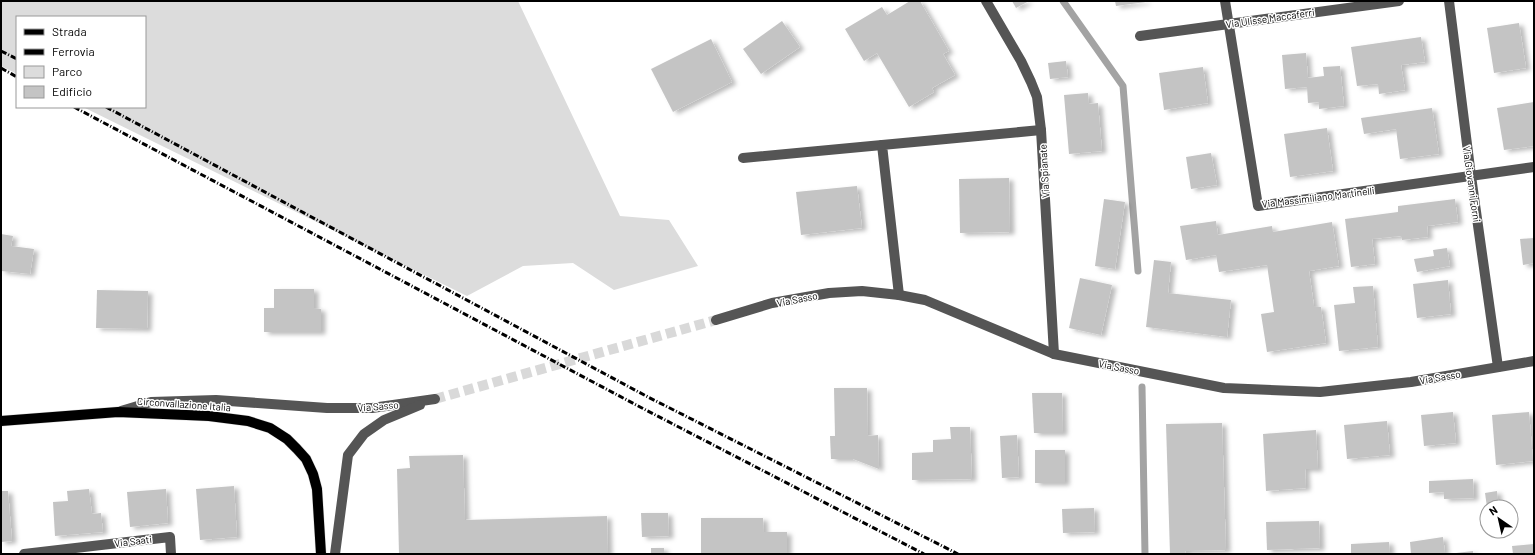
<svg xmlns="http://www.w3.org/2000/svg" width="1535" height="555" viewBox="0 0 1535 555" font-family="Barlow,sans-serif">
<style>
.green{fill:#dcdcdc}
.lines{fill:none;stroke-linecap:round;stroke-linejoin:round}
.stream{stroke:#a3a3a3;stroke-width:7}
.building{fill:#c4c4c4;filter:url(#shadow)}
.minor-tunnel{stroke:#d9d9d9;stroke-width:10;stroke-dasharray:10 5;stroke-linecap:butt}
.major-casing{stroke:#dbdbdb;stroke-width:11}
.minor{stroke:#555;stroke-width:10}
.major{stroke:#000;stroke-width:10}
.rail{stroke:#000;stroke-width:3;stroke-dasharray:6 2 1 2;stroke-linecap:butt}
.labels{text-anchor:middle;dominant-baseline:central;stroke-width:3;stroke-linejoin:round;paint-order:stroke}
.street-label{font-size:10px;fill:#000;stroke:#fff}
</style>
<defs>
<filter id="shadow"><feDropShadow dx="4.5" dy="2.5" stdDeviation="2" flood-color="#0004"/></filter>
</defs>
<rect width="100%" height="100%" fill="#fff"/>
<path class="green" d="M 1,1 L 518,1 L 620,216 L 669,220 L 698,266 L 614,290 L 573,263 L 523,266 L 467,296 L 83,107 L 145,107 L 145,17 L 17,17 L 17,74 L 1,66 Z"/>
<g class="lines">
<g class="stream">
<path d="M 1063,1 L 1123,86 L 1138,271"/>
<path d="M 1142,387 L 1145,554"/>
</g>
</g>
<g class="building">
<path d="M 910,1 L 920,1 L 949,51 L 943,54 L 955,75 L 932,88 L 934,92 L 909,107 L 877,53 L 864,61 L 845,29 L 882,7 L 887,15 Z"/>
<path d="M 1012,1 L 1029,1 L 1016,8 Z"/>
<path d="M 1115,1 L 1146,1 L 1146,2 L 1116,6 Z"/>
<path d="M 782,21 L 800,47 L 761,74 L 743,49 Z"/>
<path d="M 1519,23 L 1526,68 L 1494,73 L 1487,28 Z"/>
<path d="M 1421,37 L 1425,62 L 1401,65 L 1405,90 L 1379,94 L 1378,84 L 1357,86 L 1351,47 Z"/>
<path d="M 711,39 L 732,82 L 673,112 L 651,69 Z"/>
<path d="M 1306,53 L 1308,78 L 1324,76 L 1323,67 L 1340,66 L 1344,106 L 1319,109 L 1319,102 L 1308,103 L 1307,87 L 1285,89 L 1282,55 Z"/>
<path d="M 1066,61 L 1068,77 L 1050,79 L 1048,63 Z"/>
<path d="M 1203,67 L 1208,103 L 1164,110 L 1159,73 Z"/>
<path d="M 1088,93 L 1089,104 L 1098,103 L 1102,151 L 1069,154 L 1064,95 Z"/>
<path d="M 1534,102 L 1534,146 L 1504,150 L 1497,108 Z"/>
<path d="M 1432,108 L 1439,154 L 1400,159 L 1396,129 L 1364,134 L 1361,118 Z"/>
<path d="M 1327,128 L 1333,171 L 1290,177 L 1284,134 Z"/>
<path d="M 1211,153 L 1217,185 L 1191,189 L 1186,157 Z"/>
<path d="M 1009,178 L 1010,232 L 960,233 L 959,179 Z"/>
<path d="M 857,186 L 862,228 L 801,235 L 796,192 Z"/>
<path d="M 1104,199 L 1125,202 L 1115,269 L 1095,266 Z"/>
<path d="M 1455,199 L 1458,222 L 1427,226 L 1428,237 L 1402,240 L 1401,236 L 1372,239 L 1375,264 L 1351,267 L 1345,219 L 1398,212 L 1398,206 Z"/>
<path d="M 1216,221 L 1218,235 L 1272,226 L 1273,232 L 1332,222 L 1339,266 L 1309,271 L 1314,306 L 1321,307 L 1326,343 L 1267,352 L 1261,314 L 1274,312 L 1267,265 L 1219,272 L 1216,255 L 1186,260 L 1180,226 Z"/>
<path d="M 1,234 L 13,236 L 11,246 L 34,249 L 30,274 L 1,271 Z"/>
<path d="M 1534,238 L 1534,263 L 1523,265 L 1520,239 Z"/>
<path d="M 1447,248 L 1450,266 L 1417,272 L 1414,259 L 1434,256 L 1433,250 Z"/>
<path d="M 1154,260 L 1171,262 L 1168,293 L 1231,300 L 1227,337 L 1146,327 Z"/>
<path d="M 1080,278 L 1112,285 L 1101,335 L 1069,328 Z"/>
<path d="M 1448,280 L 1451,314 L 1417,318 L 1413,284 Z"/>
<path d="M 1373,286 L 1378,347 L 1339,351 L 1334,305 L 1355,303 L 1353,287 Z"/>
<path d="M 274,289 L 314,289 L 314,308 L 321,309 L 321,332 L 264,332 L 264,308 L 274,308 Z"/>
<path d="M 97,290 L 148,291 L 147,329 L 96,328 Z"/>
<path d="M 834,388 L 867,388 L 868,436 L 878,435 L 879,469 L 853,459 L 831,459 L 830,436 L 835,436 Z"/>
<path d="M 1032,393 L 1062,393 L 1063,433 L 1034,433 Z"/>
<path d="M 1453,412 L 1456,443 L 1424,446 L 1421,415 Z"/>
<path d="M 1529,412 L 1533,461 L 1496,465 L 1492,415 Z"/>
<path d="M 1387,421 L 1390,455 L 1347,459 L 1344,425 Z"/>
<path d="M 1222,423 L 1226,550 L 1185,551 L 1186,554 L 1170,554 L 1166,424 Z"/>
<path d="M 950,427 L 970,427 L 972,479 L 912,480 L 912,453 L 933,452 L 933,440 L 951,439 Z"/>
<path d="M 1316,430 L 1318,469 L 1305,469 L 1306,488 L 1266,491 L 1263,434 Z"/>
<path d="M 1017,435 L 1019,477 L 1002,478 L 1000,436 Z"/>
<rect x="1035" y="450" width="30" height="33"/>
<path d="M 463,455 L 465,520 L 607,516 L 608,554 L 399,554 L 397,469 L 410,468 L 409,456 Z"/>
<path d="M 1473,479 L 1474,498 L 1444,499 L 1444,492 L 1429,493 L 1429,481 Z"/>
<path d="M 234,486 L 237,537 L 200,540 L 196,489 Z"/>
<path d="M 89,489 L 92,514 L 101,513 L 103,532 L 55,536 L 53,502 L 68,501 L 67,491 Z"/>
<path d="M 166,489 L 168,523 L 130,527 L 127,492 Z"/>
<path d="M 1,491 L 8,491 L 12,541 L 1,542 Z"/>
<path d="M 1497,491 L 1499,507 L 1487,507 L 1485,493 Z"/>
<path d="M 1094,508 L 1095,532 L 1063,533 L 1062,509 Z"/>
<path d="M 641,513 L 668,513 L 669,536 L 642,537 Z"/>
<path d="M 701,518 L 763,518 L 764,532 L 787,532 L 787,554 L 701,553 Z"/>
<path d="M 1319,521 L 1320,548 L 1267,550 L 1266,522 Z"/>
<path d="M 1443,537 L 1445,553 L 1411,554 L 1410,542 Z"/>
<path d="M 1389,542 L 1390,554 L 1351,554 L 1351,544 Z"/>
<path d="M 1534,544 L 1534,554 L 1513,554 L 1512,546 Z"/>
<rect x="651" y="548" width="13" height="6"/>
<path d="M 1473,551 L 1473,554 L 1456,554 L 1456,553 Z"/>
</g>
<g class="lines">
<path class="minor-tunnel" d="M 435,399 L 716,320"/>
<defs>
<path id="major" d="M 1,421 L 118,412 L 209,416 L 248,421 L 270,428 L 287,439 L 297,449 L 306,459 L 313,474 L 317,489 L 321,554"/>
</defs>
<use href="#major" class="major-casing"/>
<g class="minor">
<path d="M 986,1 L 1021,61 L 1031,82 L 1037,97 L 1041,130 L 1054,354"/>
<path d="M 1225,1 L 1258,206 L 1534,167"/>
<path d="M 1449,1 L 1471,176 L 1498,367"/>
<path d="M 1140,36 L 1399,1"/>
<path d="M 743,158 L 882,145"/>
<path d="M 899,295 L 882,145 L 1041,130"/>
<path d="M 716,320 L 772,303 L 829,293 L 862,291 L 899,295 L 925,300 L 1054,354 L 1224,388 L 1320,392 L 1411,382 L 1534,361"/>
<path d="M 121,411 L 151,402 L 216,400 L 327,408 L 372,408 L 435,399"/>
<path d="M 24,554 L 170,537 L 171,554"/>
<path d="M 335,554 L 348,455 L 364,434 L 384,420 L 420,405"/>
</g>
<use href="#major" class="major"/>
<g class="rail">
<path d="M 1,51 L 17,59"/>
<path d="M 1,68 L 17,77"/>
<path d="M 74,107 L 642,408 L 924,554"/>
<path d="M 106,107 L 648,397 L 958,554"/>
</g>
</g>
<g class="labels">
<g class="street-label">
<text transform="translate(1270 18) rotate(-8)">Via Ulisse Maccaferri</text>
<text transform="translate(1044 171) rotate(-93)">Via Spianate</text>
<text transform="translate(1472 184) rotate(82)">Via Giovanni Forni</text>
<text transform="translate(1318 197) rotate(-7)">Via Massimiliano Martinelli</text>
<text transform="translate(797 299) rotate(-11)">Via Sasso</text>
<text transform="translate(1119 367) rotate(11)">Via Sasso</text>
<text transform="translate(1440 377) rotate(-10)">Via Sasso</text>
<text transform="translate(184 404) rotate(4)">Circonvallazione Italia</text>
<text transform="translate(378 406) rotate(-5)">Via Sasso</text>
<text transform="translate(133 541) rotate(-7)">Via Saati</text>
</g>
</g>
<rect width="1535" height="555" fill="none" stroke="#000000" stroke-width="4"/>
<rect x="16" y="16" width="130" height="92" fill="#ffffff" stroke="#999999"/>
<rect x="24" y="29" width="20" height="6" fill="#000000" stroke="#999999"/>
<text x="52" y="36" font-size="12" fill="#000000">Strada</text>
<rect x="24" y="49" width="20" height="6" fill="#000000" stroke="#999999"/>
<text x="52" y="56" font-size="12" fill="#000000">Ferrovia</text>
<rect x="24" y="66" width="20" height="12" fill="#dcdcdc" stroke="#999999"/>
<text x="52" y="76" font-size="12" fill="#000000">Parco</text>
<rect x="24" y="86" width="20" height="12" fill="#c4c4c4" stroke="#999999"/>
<text x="52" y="96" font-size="12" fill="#000000">Edificio</text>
<g transform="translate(1499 519) rotate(326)"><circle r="19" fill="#ffffff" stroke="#999999"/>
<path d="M0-3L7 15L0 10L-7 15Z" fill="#000000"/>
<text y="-6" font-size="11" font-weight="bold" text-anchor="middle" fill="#000000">N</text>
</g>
</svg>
